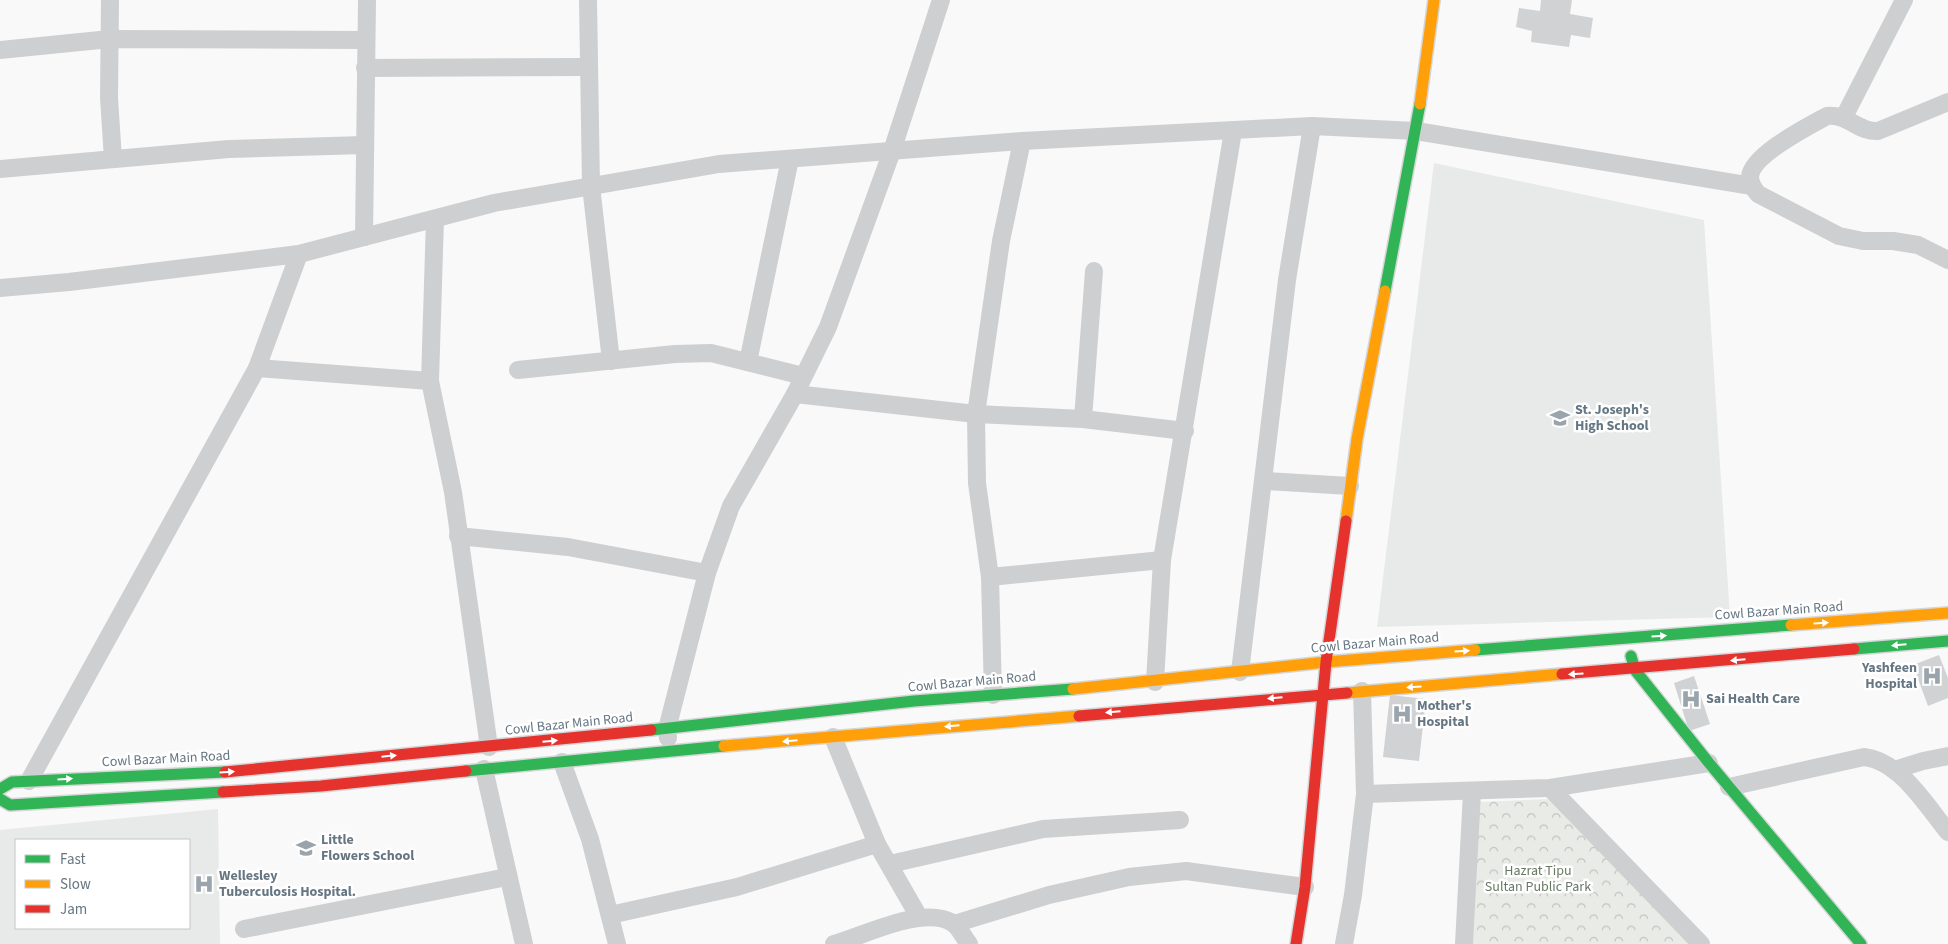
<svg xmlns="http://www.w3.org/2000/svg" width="1948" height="944" viewBox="0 0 1948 944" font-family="'Source Sans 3',sans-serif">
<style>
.built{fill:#e8e9e9;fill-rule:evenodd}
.park{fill:url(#park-crowns)}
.building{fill:#d0d2d3}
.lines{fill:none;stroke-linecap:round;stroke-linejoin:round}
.fast-casing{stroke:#d5d6d7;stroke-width:14}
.slow-casing{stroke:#d5d6d7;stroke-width:14}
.jam-casing{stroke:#d5d6d7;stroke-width:14}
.street{stroke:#cecfd0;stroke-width:18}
.fast{stroke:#30b455;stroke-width:11}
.slow{stroke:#ff9f0a;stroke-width:11}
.jam{stroke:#e5322d;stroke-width:11}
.oneway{fill:#fff}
.labels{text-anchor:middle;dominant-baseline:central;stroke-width:5;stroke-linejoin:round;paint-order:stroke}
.poi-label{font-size:14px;font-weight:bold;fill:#657683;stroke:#fff;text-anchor:start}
.street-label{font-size:14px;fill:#657683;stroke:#fff}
.park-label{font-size:14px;fill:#687a64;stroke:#fff}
</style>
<defs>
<pattern id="park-crowns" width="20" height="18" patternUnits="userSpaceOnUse" patternTransform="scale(1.25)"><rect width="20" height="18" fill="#e8ebe6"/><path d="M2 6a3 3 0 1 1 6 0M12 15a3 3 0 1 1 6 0" fill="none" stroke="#c0c3c0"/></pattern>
</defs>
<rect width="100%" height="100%" fill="#f9f9f9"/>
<g class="built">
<path d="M 1434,163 L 1704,220 L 1730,617 L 1377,627 Z"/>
<path d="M 218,809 L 220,944 L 0,944 L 0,830 ZM 189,840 L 189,928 L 16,928 L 16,840 Z"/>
</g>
<path class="park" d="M 1549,799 L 1690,944 L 1471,944 L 1478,802 Z"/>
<g class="building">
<path d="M 1541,0 L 1572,0 L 1570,14 L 1593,18 L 1590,38 L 1571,35 L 1569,47 L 1531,42 L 1532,31 L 1516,27 L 1519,8 L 1540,11 Z"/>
<path d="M 1939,655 L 1948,678 L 1948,698 L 1928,706 L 1913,665 Z"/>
<path d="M 1694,676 L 1710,724 L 1689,731 L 1674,683 Z"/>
<path d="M 1390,695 L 1426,699 L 1419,761 L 1383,757 Z"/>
</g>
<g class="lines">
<defs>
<g id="fast">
<path d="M 1385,291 L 1420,104"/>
<path d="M 1854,649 L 1948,641"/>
<path d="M 1475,650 L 1791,625"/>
<path d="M 1631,656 L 1635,670 L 1709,763 L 1861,944"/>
<path d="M 651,730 L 914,701 L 1073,689"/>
<path d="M 466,771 L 724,746"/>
<path d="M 0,789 L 12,782 L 225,772"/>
<path d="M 0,799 L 10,805 L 223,792"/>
</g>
<g id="slow">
<path d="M 1420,104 L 1434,0"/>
<path d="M 1346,521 L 1357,439 L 1385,291"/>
<path d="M 1791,625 L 1948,613"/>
<path d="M 1073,689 L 1326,662 L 1475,650"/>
<path d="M 1347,693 L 1562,674"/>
<path d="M 724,746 L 1079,716"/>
</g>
<g id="jam">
<path d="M 1562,674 L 1854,649"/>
<path d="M 1079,716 L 1347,693"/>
<path d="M 225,772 L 651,730"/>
<path d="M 223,792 L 321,786 L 466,771"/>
<path d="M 1296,944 L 1305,887 L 1326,662 L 1346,521"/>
</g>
</defs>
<use href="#fast" class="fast-casing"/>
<use href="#slow" class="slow-casing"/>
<use href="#jam" class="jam-casing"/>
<g class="street">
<path d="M 110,0 L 109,98 L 113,159"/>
<path d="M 588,0 L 591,186 L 611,361"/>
<path d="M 0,50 L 110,39 L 365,40"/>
<path d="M 365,68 L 588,67"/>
<path d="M 1948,102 L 1878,131 C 1858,132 1848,114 1827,116 C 1809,126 1751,155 1750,177 C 1750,184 1754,189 1758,194 L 1839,236 L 1863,241 L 1893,241 L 1918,245 L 1948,260"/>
<path d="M 1844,117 L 1904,0"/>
<path d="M 0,169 L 229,149 L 364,145"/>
<path d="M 435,219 L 430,381 L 453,492 L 489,747"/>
<path d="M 364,237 L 367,0"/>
<path d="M 0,288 L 69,282 L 299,254 L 494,203 L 719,164 L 1022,141 L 1312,126 L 1416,131 L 1752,186"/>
<path d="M 748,362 L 790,159"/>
<path d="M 257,368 L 430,381"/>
<path d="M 518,370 L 675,354 L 711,353 L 803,376"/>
<path d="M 795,394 L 976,414 L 1083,419 L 1185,431"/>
<path d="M 1083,419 L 1094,271"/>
<path d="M 1264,481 L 1350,486"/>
<path d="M 458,536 L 568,547 L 707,573"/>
<path d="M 990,577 L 1162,560"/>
<path d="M 1240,672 L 1287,280 L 1312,126"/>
<path d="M 1155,682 L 1162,560 L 1233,131"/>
<path d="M 993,695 L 990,577 L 977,483 L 976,414 L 1001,241 L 1022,141"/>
<path d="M 833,737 L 877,844 L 919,917"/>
<path d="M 668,738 L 667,729 L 707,573 L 731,506 L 795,394 L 828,327 L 892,151 L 941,0"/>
<path d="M 562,762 L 590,839 L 617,944"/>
<path d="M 484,769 L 524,944"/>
<path d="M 1894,770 L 1923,761 L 1948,756"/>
<path d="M 29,781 L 257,368 L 299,254"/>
<path d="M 1729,787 L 1864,757 C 1900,761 1926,805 1948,832"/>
<path d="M 1550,788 L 1701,944"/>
<path d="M 1365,794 L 1550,788 L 1709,763"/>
<path d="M 890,864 L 1043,829 L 1180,820"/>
<path d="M 610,915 L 737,887 L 877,844"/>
<path d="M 954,924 L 1049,895 L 1129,877 L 1186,871 L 1305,887"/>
<path d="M 244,929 L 507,877"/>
<path d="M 834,944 C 866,935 923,905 953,923 C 959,927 964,938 969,944"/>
<path d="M 1344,944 L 1353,895 L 1365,794 L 1362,691"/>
<path d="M 1464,944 L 1472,792"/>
</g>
<use href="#fast" class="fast"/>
<use href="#slow" class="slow"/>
<use href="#jam" class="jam"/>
</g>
<defs><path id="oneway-solid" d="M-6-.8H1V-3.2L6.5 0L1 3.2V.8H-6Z" transform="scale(1.25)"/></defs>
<g class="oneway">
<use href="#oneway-solid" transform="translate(1821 623) rotate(-4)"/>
<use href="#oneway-solid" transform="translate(1659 636) rotate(-4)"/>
<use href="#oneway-solid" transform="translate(1899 645) rotate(175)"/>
<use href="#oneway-solid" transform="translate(1462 651) rotate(-4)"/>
<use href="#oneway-solid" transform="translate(1738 660) rotate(175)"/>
<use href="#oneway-solid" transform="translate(1576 674) rotate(176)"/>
<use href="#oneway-solid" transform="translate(1414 687) rotate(176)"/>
<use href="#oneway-solid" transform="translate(1275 698) rotate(175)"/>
<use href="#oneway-solid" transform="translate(1113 712) rotate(175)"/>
<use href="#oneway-solid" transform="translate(952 726) rotate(175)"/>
<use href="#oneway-solid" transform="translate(550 741) rotate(-5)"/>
<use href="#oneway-solid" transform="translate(790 741) rotate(175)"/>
<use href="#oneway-solid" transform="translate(389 756) rotate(-6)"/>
<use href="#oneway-solid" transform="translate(227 772) rotate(-4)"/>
<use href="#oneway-solid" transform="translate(65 779) rotate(-3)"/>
</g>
<defs>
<symbol id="school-bare" viewBox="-9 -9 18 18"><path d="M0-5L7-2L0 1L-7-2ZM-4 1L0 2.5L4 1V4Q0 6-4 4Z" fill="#99a4ac" stroke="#fff" stroke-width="2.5" paint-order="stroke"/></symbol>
<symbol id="hospital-bare" viewBox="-9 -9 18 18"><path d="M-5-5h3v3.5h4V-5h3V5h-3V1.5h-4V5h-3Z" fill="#99a4ac" stroke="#fff" stroke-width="2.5" paint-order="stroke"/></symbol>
</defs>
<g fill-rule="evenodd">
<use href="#school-bare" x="1546" y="404" width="28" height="28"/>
<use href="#hospital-bare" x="1918" y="662" width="28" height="28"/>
<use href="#hospital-bare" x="1677" y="685" width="28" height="28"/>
<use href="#hospital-bare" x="1388" y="700" width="28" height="28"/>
<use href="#school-bare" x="292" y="834" width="28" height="28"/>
<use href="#hospital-bare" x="190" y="870" width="28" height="28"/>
</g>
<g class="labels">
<g class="poi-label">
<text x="1575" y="410">St. Joseph's<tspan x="1575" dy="16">High School</tspan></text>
<text x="1917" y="668" text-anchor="end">Yashfeen<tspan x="1917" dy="16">Hospital</tspan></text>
<text x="1706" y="699">Sai Health Care</text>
<text x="1417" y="706">Mother's<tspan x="1417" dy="16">Hospital</tspan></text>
<text x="321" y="840">Little<tspan x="321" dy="16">Flowers School</tspan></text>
<text x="219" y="876">Wellesley<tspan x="219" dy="16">Tuberculosis Hospital.</tspan></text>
</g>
<g class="street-label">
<text transform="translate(1779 611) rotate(-4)">Cowl Bazar Main Road</text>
<text transform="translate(1375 643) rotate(-5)">Cowl Bazar Main Road</text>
<text transform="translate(972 682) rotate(-5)">Cowl Bazar Main Road</text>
<text transform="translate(569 724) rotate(-6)">Cowl Bazar Main Road</text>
<text transform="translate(166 759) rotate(-3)">Cowl Bazar Main Road</text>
</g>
<g class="park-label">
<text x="1538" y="871">Hazrat Tipu<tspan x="1538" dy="16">Sultan Public Park</tspan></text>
</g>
</g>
<rect x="15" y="839" width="175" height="90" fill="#ffffff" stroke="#c1c8cd"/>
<rect x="25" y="855" width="25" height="8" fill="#30b455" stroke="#c1c8cd"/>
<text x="60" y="864" font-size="15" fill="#657683">Fast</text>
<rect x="25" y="880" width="25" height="8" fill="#ff9f0a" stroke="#c1c8cd"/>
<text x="60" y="889" font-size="15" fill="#657683">Slow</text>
<rect x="25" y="905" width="25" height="8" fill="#e5322d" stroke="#c1c8cd"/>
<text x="60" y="914" font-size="15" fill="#657683">Jam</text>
</svg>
